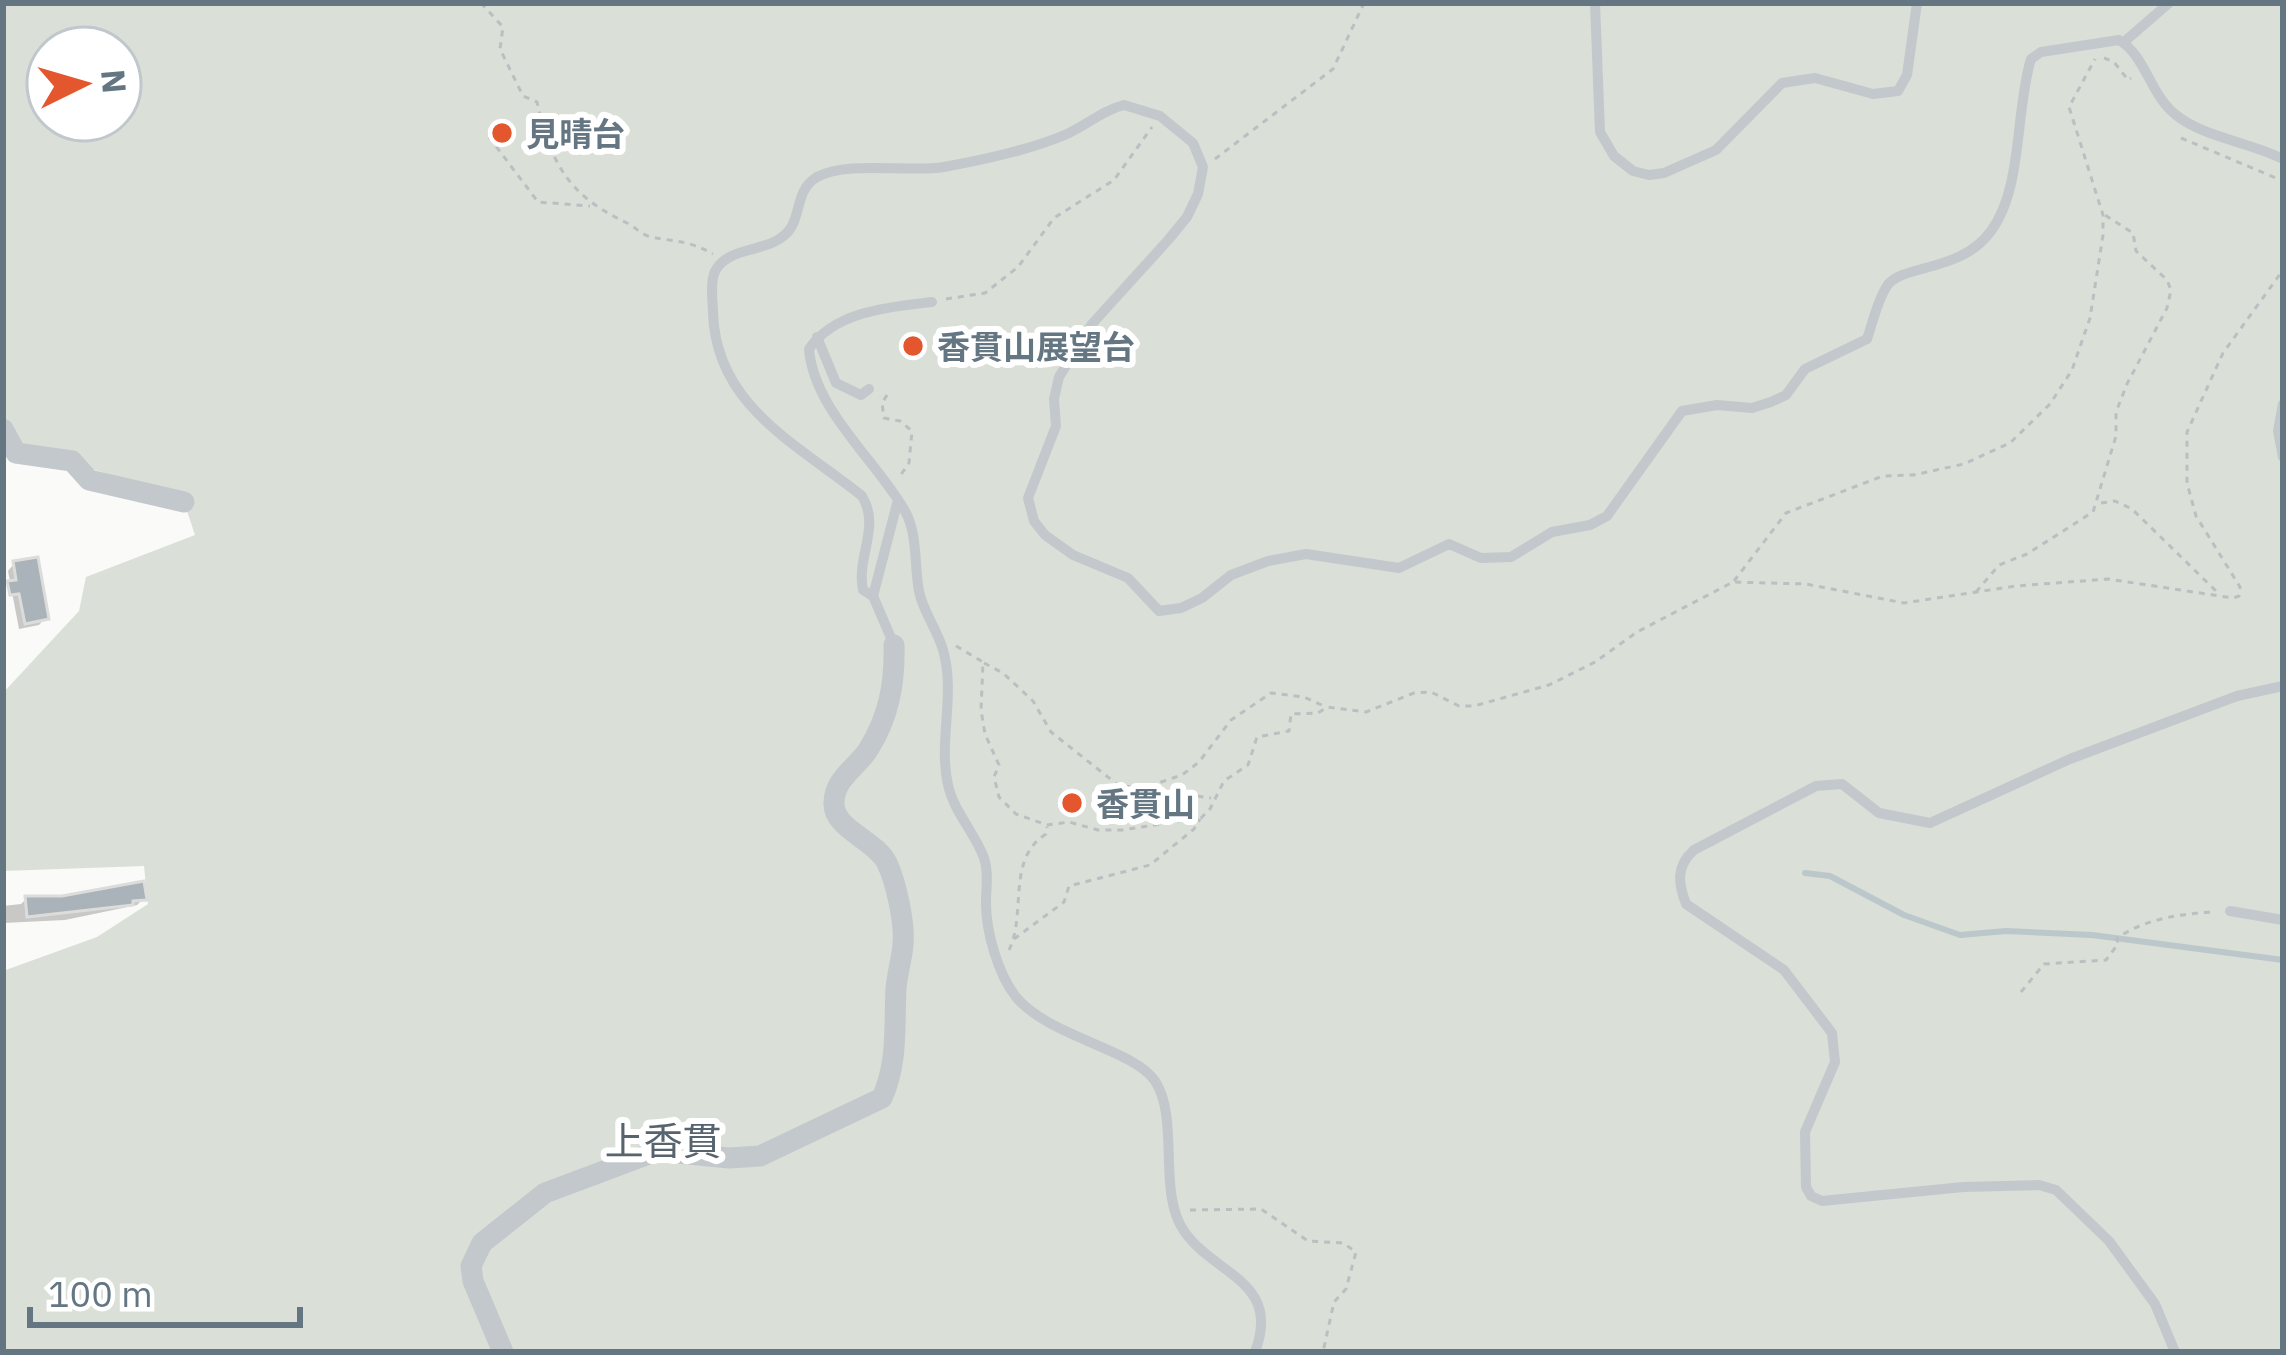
<svg xmlns="http://www.w3.org/2000/svg" width="2286" height="1355" viewBox="0 0 2286 1355" font-family="'IBM Plex Sans','Noto Sans JP',sans-serif">
<style>
.green{fill:#dadfd7;fill-rule:evenodd}
.shadow{fill:#0003}
.lines{fill:none;stroke-linecap:round;stroke-linejoin:round}
.stream{stroke:#bbc7cb;stroke-width:6}
.building{fill:#aab3b9;stroke:#dcdcda;stroke-width:3}
.path{stroke:#bbbfc2;stroke-width:3;stroke-dasharray:6 6;stroke-linecap:butt}
.lane{stroke:#c3c8cc;stroke-width:10}
.street{stroke:#c3c8cc;stroke-width:21}
.poi-dot{fill:#e4572e;stroke:#fff;stroke-width:4.5}
.labels{text-anchor:middle;dominant-baseline:central;stroke-width:12;stroke-linejoin:round;paint-order:stroke}
.poi-label{font-size:33px;font-weight:bold;fill:#657683;stroke:#fff;text-anchor:start}
.quarter-label{font-size:39px;fill:#57646e;stroke:#fff}
</style>
<rect width="100%" height="100%" fill="#fafaf8"/>
<path class="green" d="M 3,3 L 2283,3 L 2283,1352 L 3,1352 L 3,971 L 97,937 L 148,904 L 144,866 L 3,871 L 3,693 L 79,611 L 86,577 L 195,535 L 182,496 L 11,445 L 3,433 ZM 48,48 L 120,48 L 120,120 L 48,120 Z"/>
<g class="shadow">
<path d="M 14,564 L 45,618 L 39,625 L 19,629 L 8,571 Z"/>
<path d="M 113,892 L 143,899 L 137,905 L 65,920 L 3,923 L 3,906 L 21,904 L 26,899 Z"/>
</g>
<g class="lines">
<path class="stream" d="M 1805,873 L 1830,876 L 1904,915 L 1960,935 L 2006,931 L 2092,935 L 2283,960"/>
</g>
<g class="building">
<path d="M 38,557 L 49,619 L 25,624 L 19,594 L 10,595 L 7,581 L 16,580 L 13,561 Z"/>
<path d="M 144,881 L 147,900 L 133,901 L 133,905 L 27,917 L 25,896 L 62,896 Z"/>
</g>
<g class="lines">
<g class="path">
<path d="M 481,3 L 503,27 L 500,49 L 523,96 L 537,102 C 551,164 568,195 627,223 C 635,227 642,235 651,237 C 676,242 688,240 713,254"/>
<path d="M 2104,58 L 2114,62 L 2128,80 L 2131,78"/>
<path d="M 489,137 L 538,202 L 590,206"/>
<path d="M 2181,138 L 2283,181"/>
<path d="M 1215,159 L 1333,69 L 1364,3"/>
<path d="M 946,299 L 985,293 L 1018,267 L 1054,218 L 1114,180 L 1152,127"/>
<path d="M 887,395 L 882,403 L 884,418 L 900,421 L 912,431 L 909,463 L 900,476"/>
<path d="M 2101,503 L 2115,501 L 2132,509 L 2217,592"/>
<path d="M 1734,581 L 1786,513 L 1883,476 L 1913,475 L 1964,464 L 2010,443 L 2050,404 L 2072,370 L 2090,318 L 2103,235 L 2103,215 L 2069,107 L 2095,59"/>
<path d="M 1976,592 L 1999,565 L 2027,554 L 2093,512 L 2116,436 L 2116,412 L 2127,384 L 2167,308 L 2171,290 L 2167,280 L 2136,251 L 2133,233 L 2105,215"/>
<path d="M 956,646 L 983,662 L 981,710 L 985,734 L 999,765 L 994,777 L 999,797 L 1016,814 L 1047,825 L 1069,822 L 1098,830 L 1122,830 L 1201,818 L 1210,809 L 1224,781 L 1248,765 L 1257,737 L 1289,731 L 1291,714 L 1318,713 L 1327,707 L 1366,712 L 1414,693 L 1431,692 L 1459,706 L 1474,706 L 1549,685 L 1595,662 L 1637,632 L 1733,582 L 1806,584 L 1904,603 L 2016,586 L 2108,579 L 2233,598 L 2239,596 L 2240,587 L 2196,516 L 2187,483 L 2187,432 L 2223,353 L 2283,270"/>
<path d="M 984,663 L 1003,673 L 1033,701 L 1051,732 L 1118,785 L 1211,798"/>
<path d="M 1149,786 L 1182,775 L 1199,762 L 1231,720 L 1271,693 L 1304,697 L 1324,706"/>
<path d="M 1014,939 L 1064,902 L 1069,886 L 1150,865 L 1194,829 L 1200,819"/>
<path d="M 1009,950 C 1027,913 1006,859 1046,834 L 1047,827"/>
<path d="M 2021,992 L 2044,964 L 2106,960 L 2118,944 L 2117,938 C 2145,919 2179,914 2212,912"/>
<path d="M 1190,1210 L 1261,1209 L 1308,1241 L 1343,1243 L 1356,1252 L 1346,1289 L 1334,1302 L 1323,1352"/>
</g>
<g class="lane">
<path d="M 1595,3 L 1600,132 L 1614,156 L 1633,171 L 1649,175 L 1664,173 L 1716,150 L 1782,83 L 1815,78 L 1873,94 L 1898,91 L 1907,75 L 1917,3"/>
<path d="M 2124,42 L 2169,3"/>
<path d="M 932,302 C 889,307 835,311 809,349 C 814,410 876,460 905,511 C 918,534 914,565 919,591 C 923,612 937,629 943,650 C 956,694 938,741 948,785 C 954,812 975,833 984,858 C 989,872 986,888 986,903 C 986,932 998,974 1016,997 C 1049,1037 1134,1049 1155,1081 C 1180,1119 1157,1192 1184,1231 C 1214,1275 1282,1281 1255,1352"/>
<path d="M 817,337 L 836,383 L 861,395 L 869,389"/>
<path d="M 2283,404 L 2278,431 L 2283,457"/>
<path d="M 898,500 L 873,596 L 863,590 C 856,557 881,527 862,496 C 797,444 716,406 713,313 C 713,300 709,279 717,268 C 730,248 765,251 782,237 C 804,222 792,192 817,177 C 848,160 907,173 944,167 C 983,160 1030,150 1067,134 C 1087,125 1103,110 1124,105 L 1160,116 L 1193,143 L 1203,167 L 1198,194 L 1187,217 L 1169,239 L 1092,324 L 1059,377 L 1054,399 L 1056,426 L 1028,498 L 1034,521 L 1045,535 L 1073,555 L 1128,578 L 1159,611 L 1181,608 L 1202,598 L 1231,575 L 1268,561 L 1306,554 L 1399,568 L 1449,544 L 1481,558 L 1511,557 L 1552,532 L 1590,525 L 1607,516 L 1682,411 L 1717,405 L 1752,408 L 1771,402 L 1786,395 L 1805,369 L 1867,339 C 1873,322 1877,301 1887,286 C 1901,264 1961,273 1991,231 C 2023,188 2015,111 2031,59 L 2041,52 L 2119,40 C 2146,56 2150,95 2176,115 C 2205,138 2250,142 2283,159"/>
<path d="M 873,596 L 894,645"/>
<path d="M 2230,911 L 2283,920"/>
<path d="M 2175,1352 L 2155,1304 L 2109,1241 L 2056,1190 L 2039,1185 L 1963,1187 L 1822,1201 L 1811,1196 L 1806,1187 L 1805,1132 L 1835,1062 L 1832,1033 L 1784,970 L 1686,904 C 1678,883 1676,866 1694,850 L 1816,786 L 1842,784 L 1879,813 L 1930,823 L 2070,759 L 2237,696 L 2283,686"/>
</g>
<g class="street">
<path d="M 3,429 L 16,453 L 72,461 L 89,480 L 184,502"/>
<path d="M 503,1352 L 473,1281 L 471,1266 L 482,1243 L 545,1193 L 657,1151 L 729,1158 L 760,1156 L 882,1098 C 898,1062 894,1028 896,989 C 897,974 902,959 903,944 C 905,923 896,882 887,863 C 876,840 833,829 834,803 C 834,779 856,768 868,750 C 889,717 895,683 894,645"/>
</g>
</g>
<g class="poi-dot">
<circle cx="502" cy="133" r="12"/>
<circle cx="913" cy="346" r="12"/>
<circle cx="1072" cy="803" r="12"/>
</g>
<g class="labels">
<g class="poi-label">
<text x="526" y="133">見晴台</text>
<text x="937" y="346">香貫山展望台</text>
<text x="1096" y="803">香貫山</text>
</g>
<g class="quarter-label">
<text x="663" y="1140">上香貫</text>
</g>
</g>
<rect width="2286" height="1355" fill="none" stroke="#657683" stroke-width="12"/>
<g transform="translate(84 84) rotate(85)"><circle r="57" fill="#ffffff" stroke="#c1c8cd" stroke-width="3"/>
<path d="M0-9L21 45L0 30L-21 45Z" fill="#e4572e"/>
<text y="-18" font-size="33" font-weight="bold" text-anchor="middle" fill="#657683">N</text>
</g>
<path d="M30 1307v18h270v-18" fill="none" stroke="#657683" stroke-width="6"/>
<text x="48" y="1307" font-size="36" fill="#657683" stroke="#ffffff" stroke-width="9" paint-order="stroke">100 m</text>
</svg>
